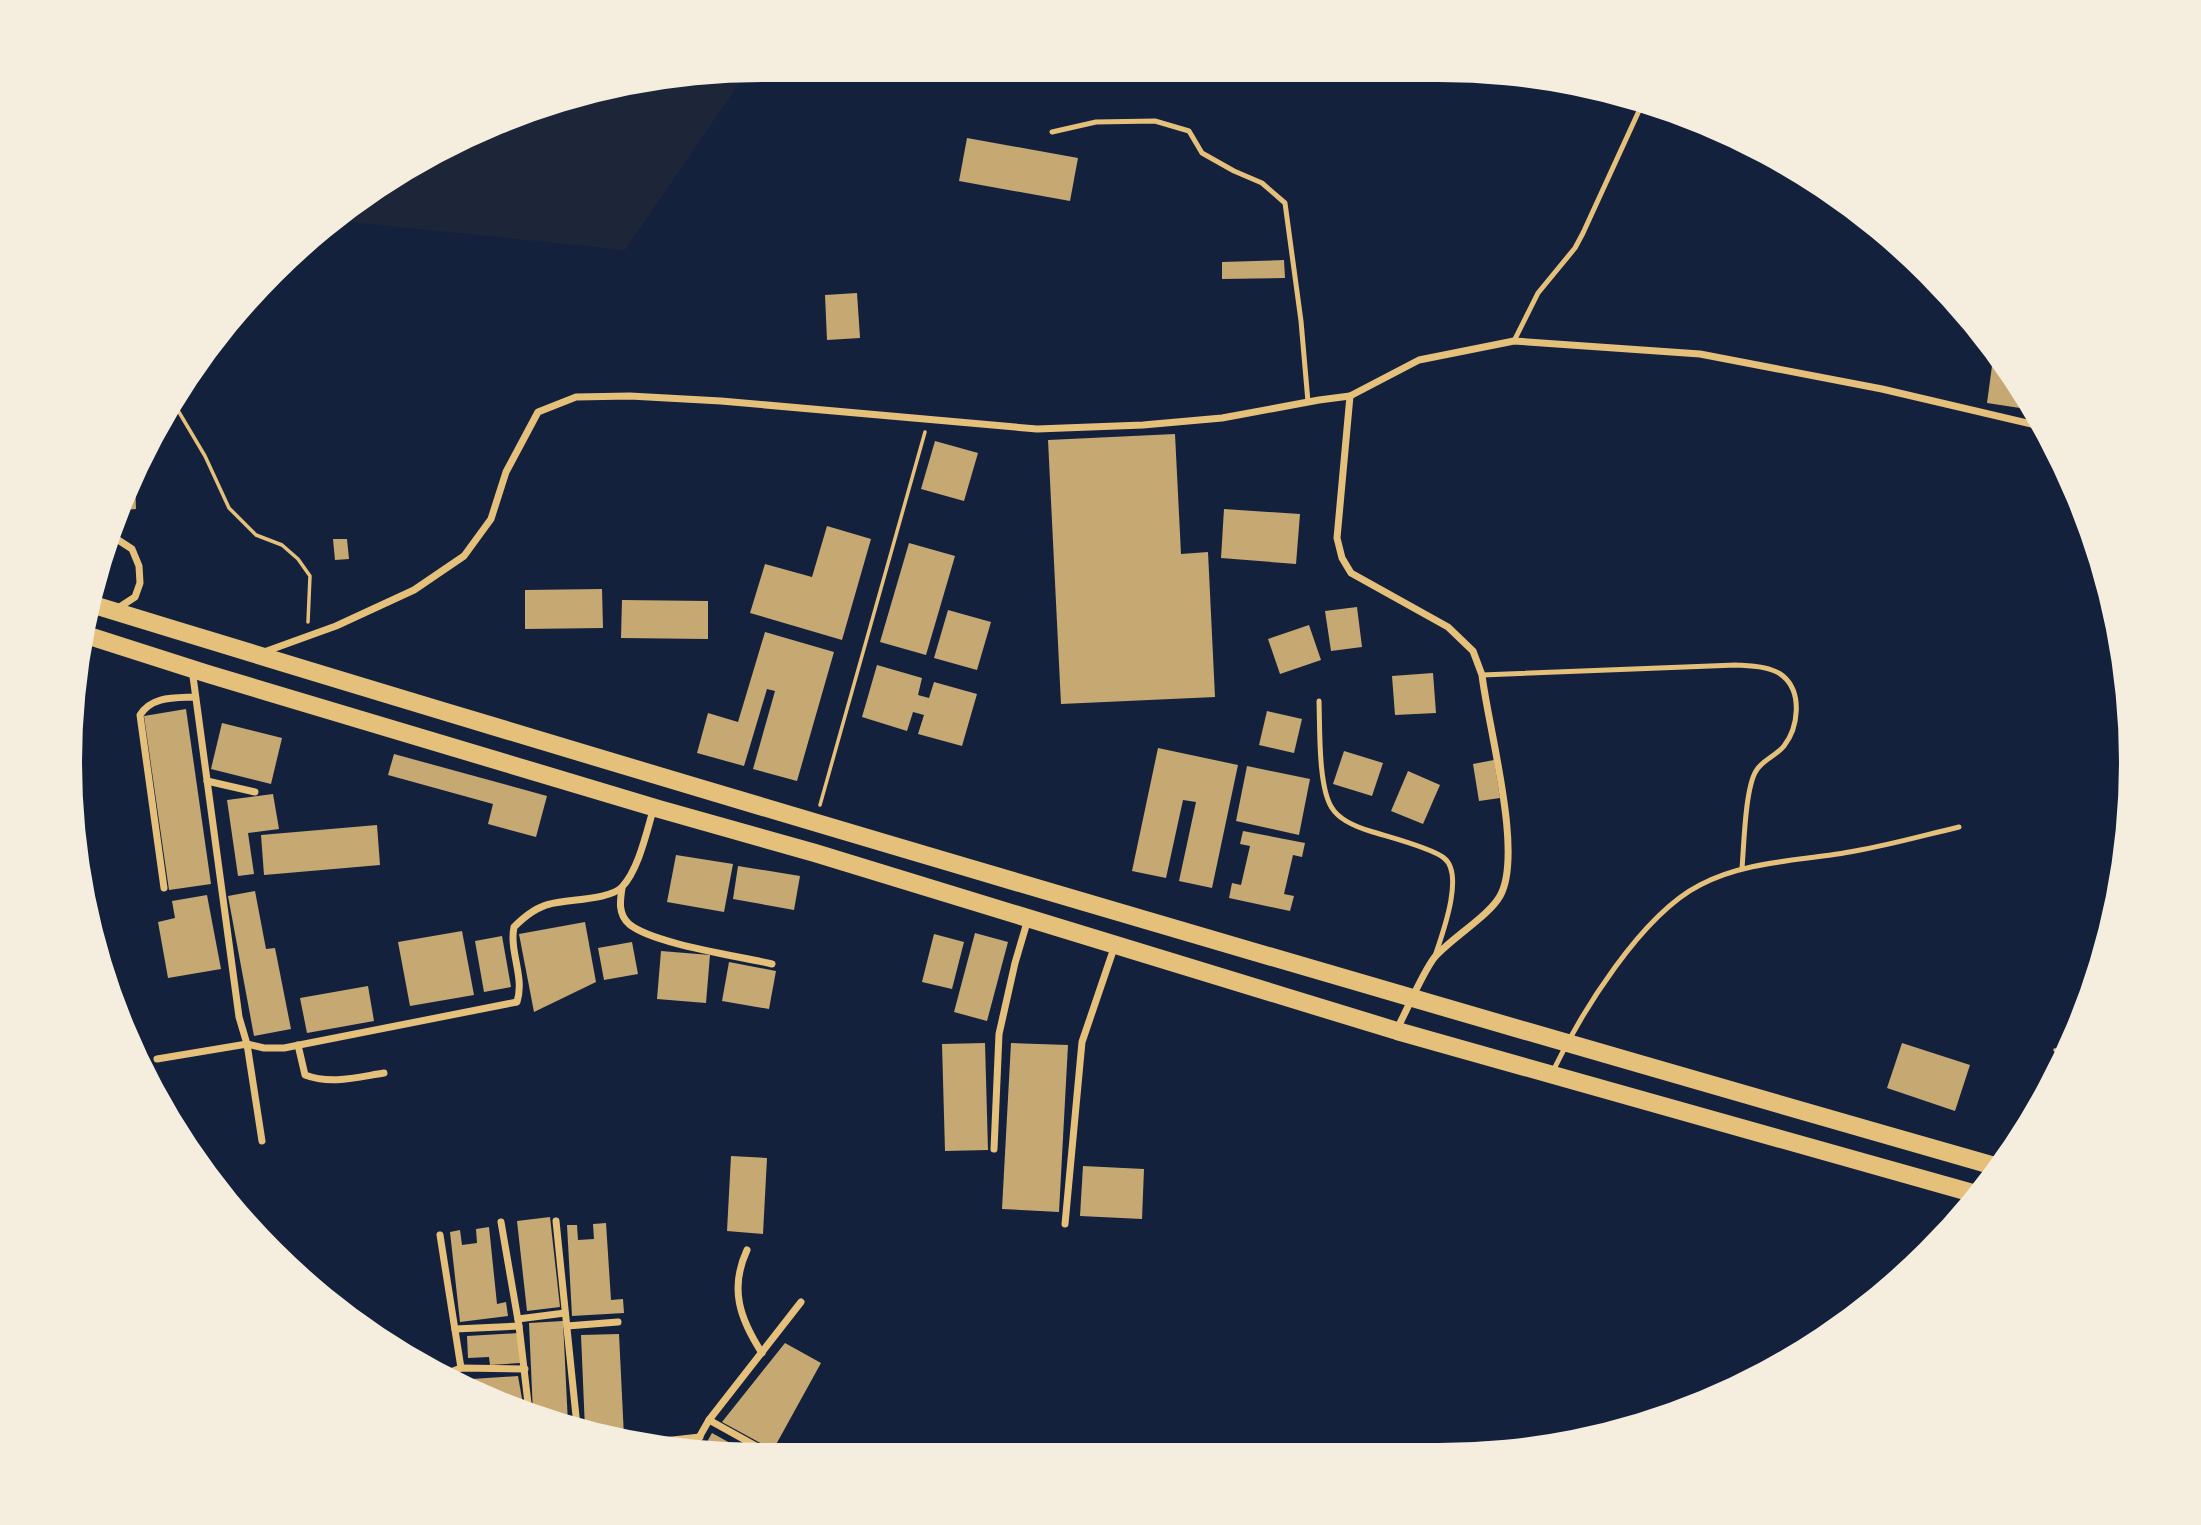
<svg xmlns="http://www.w3.org/2000/svg" width="2201" height="1525" viewBox="0 0 2201 1525" font-family="Commissioner,sans-serif">
<style>
.green{fill:#1d2539}
.building{fill:#c6a872}
.lines{fill:none;stroke-linecap:round;stroke-linejoin:round}
.path{stroke:#e5c07b;stroke-width:3.5}
.service{stroke:#e5c07b;stroke-width:5}
.minor{stroke:#e5c07b;stroke-width:7}
.primary{stroke:#e5c07b;stroke-width:18}
</style>
<rect width="100%" height="100%" fill="#14213d"/>
<path class="green" d="M 747,72 L 625,250 L 339,221 L 378,186 L 497,123 L 583,94 Z"/>
<g class="building">
<path d="M 967,138 L 1078,158 L 1070,201 L 959,181 Z"/>
<path d="M 1284,260 L 1285,278 L 1222,279 L 1222,262 Z"/>
<path d="M 857,293 L 860,338 L 827,340 L 825,295 Z"/>
<path d="M 1992,366 L 2006,368 L 2015,378 L 2022,393 L 2020,408 L 1987,403 Z"/>
<path d="M 1175,434 L 1181,554 L 1208,552 L 1215,697 L 1061,704 L 1048,440 Z"/>
<path d="M 935,441 L 978,453 L 964,501 L 921,489 Z"/>
<path d="M 132,479 L 135,479 L 136,509 L 124,510 L 124,525 L 115,525 L 123,497 Z"/>
<path d="M 1224,509 L 1300,514 L 1296,564 L 1221,558 Z"/>
<path d="M 827,526 L 871,539 L 842,640 L 750,613 L 765,564 L 812,577 Z"/>
<path d="M 333,539 L 347,539 L 349,559 L 335,560 Z"/>
<path d="M 909,543 L 955,556 L 926,655 L 880,642 Z"/>
<path d="M 602,589 L 603,628 L 525,629 L 525,590 Z"/>
<path d="M 622,600 L 708,601 L 708,639 L 621,638 Z"/>
<path d="M 1357,607 L 1362,647 L 1331,651 L 1325,611 Z"/>
<path d="M 948,610 L 991,622 L 977,670 L 934,658 Z"/>
<path d="M 1309,625 L 1321,660 L 1280,674 L 1268,639 Z"/>
<path d="M 765,632 L 834,652 L 797,781 L 753,769 L 775,691 L 767,689 L 744,766 L 697,753 L 708,713 L 738,722 Z"/>
<path d="M 877,665 L 922,678 L 918,695 L 929,698 L 934,682 L 977,694 L 962,746 L 918,734 L 924,715 L 913,712 L 907,731 L 862,717 Z"/>
<path d="M 1433,673 L 1436,713 L 1395,715 L 1392,676 Z"/>
<path d="M 186,709 L 211,884 L 169,890 L 144,716 Z"/>
<path d="M 1267,711 L 1302,719 L 1294,753 L 1259,745 Z"/>
<path d="M 222,723 L 282,738 L 271,784 L 211,769 Z"/>
<path d="M 1158,748 L 1238,765 L 1212,888 L 1179,881 L 1196,802 L 1183,800 L 1166,878 L 1132,871 Z"/>
<path d="M 1344,751 L 1383,763 L 1372,796 L 1333,784 Z"/>
<path d="M 394,754 L 547,796 L 536,837 L 488,824 L 493,804 L 388,775 Z"/>
<path d="M 1494,760 L 1500,798 L 1479,801 L 1473,764 Z"/>
<path d="M 1247,766 L 1310,779 L 1299,835 L 1236,821 Z"/>
<path d="M 1408,771 L 1440,785 L 1423,824 L 1391,811 Z"/>
<path d="M 273,794 L 279,829 L 248,833 L 254,874 L 238,876 L 227,800 Z"/>
<path d="M 377,825 L 380,865 L 264,875 L 261,835 Z"/>
<path d="M 1243,831 L 1305,843 L 1302,857 L 1293,855 L 1284,894 L 1294,896 L 1290,911 L 1229,898 L 1232,883 L 1241,885 L 1250,846 L 1240,844 Z"/>
<path d="M 676,855 L 733,864 L 724,912 L 667,902 Z"/>
<path d="M 738,866 L 800,876 L 794,910 L 733,899 Z"/>
<path d="M 255,891 L 266,949 L 275,948 L 291,1029 L 254,1036 L 228,896 Z"/>
<path d="M 207,895 L 221,969 L 168,978 L 158,922 L 175,918 L 172,901 Z"/>
<path d="M 585,922 L 596,982 L 534,1012 L 519,934 Z"/>
<path d="M 462,931 L 474,995 L 410,1006 L 398,942 Z"/>
<path d="M 975,933 L 1008,942 L 987,1021 L 954,1012 Z"/>
<path d="M 934,934 L 964,942 L 952,989 L 922,982 Z"/>
<path d="M 502,936 L 511,987 L 484,992 L 475,941 Z"/>
<path d="M 632,942 L 638,974 L 604,980 L 598,948 Z"/>
<path d="M 661,951 L 710,955 L 706,1003 L 657,999 Z"/>
<path d="M 729,962 L 776,971 L 769,1009 L 722,1001 Z"/>
<path d="M 368,986 L 374,1021 L 307,1033 L 300,998 Z"/>
<path d="M 985,1043 L 988,1150 L 945,1151 L 942,1044 Z"/>
<path d="M 1011,1043 L 1068,1045 L 1059,1212 L 1002,1209 Z"/>
<path d="M 1902,1043 L 1970,1065 L 1955,1111 L 1887,1088 Z"/>
<path d="M 731,1156 L 767,1158 L 763,1234 L 727,1231 Z"/>
<path d="M 1083,1166 L 1144,1169 L 1142,1219 L 1080,1216 Z"/>
<path d="M 550,1217 L 560,1307 L 527,1311 L 517,1221 Z"/>
<path d="M 606,1223 L 611,1300 L 623,1299 L 624,1313 L 572,1316 L 567,1225 L 577,1225 L 578,1240 L 594,1239 L 593,1224 Z"/>
<path d="M 489,1227 L 497,1304 L 506,1302 L 508,1316 L 460,1322 L 450,1232 L 460,1230 L 462,1245 L 477,1243 L 476,1229 Z"/>
<path d="M 563,1321 L 568,1424 L 533,1413 L 529,1323 Z"/>
<path d="M 519,1333 L 520,1363 L 490,1365 L 489,1357 L 468,1358 L 467,1336 Z"/>
<path d="M 619,1334 L 624,1437 L 614,1438 L 585,1429 L 581,1335 Z"/>
<path d="M 785,1343 L 821,1363 L 773,1450 L 722,1422 Z"/>
<path d="M 518,1376 L 524,1410 L 497,1402 L 456,1380 Z"/>
<path d="M 712,1433 L 750,1454 L 703,1449 Z"/>
<path d="M 1570,1436 L 1583,1438 L 1569,1442 Z"/>
<path d="M 1554,1440 L 1554,1444 L 1473,1452 L 1472,1442 Z"/>
</g>
<g class="lines">
<g class="path">
<path d="M 173,402 L 205,456 L 229,508 L 256,535 L 282,545 L 298,559 L 310,576 L 308,622"/>
<path d="M 820,805 L 925,432"/>
<path d="M 2055,1050 L 2065,1052"/>
</g>
<g class="service">
<path d="M 1052,132 L 1096,122 L 1155,121 L 1189,131 L 1202,153 L 1234,171 L 1262,183 L 1285,203 L 1301,321 L 1308,402"/>
<path d="M 1514,341 L 1538,293 L 1575,248 L 1583,233 L 1643,102"/>
<path d="M 1482,675 L 1736,665 C 1750,666 1771,666 1783,676 C 1803,693 1798,728 1784,746 C 1776,756 1762,760 1756,771 C 1745,789 1744,846 1742,868"/>
<path d="M 1319,701 C 1320,727 1318,787 1332,808 C 1340,821 1359,828 1373,832 C 1389,837 1432,848 1444,858 C 1465,874 1442,935 1435,956"/>
<path d="M 1553,1071 C 1581,1013 1641,915 1700,885 C 1747,860 1804,861 1855,851 C 1890,845 1925,835 1959,827"/>
</g>
<g class="minor">
<path d="M 1350,396 L 1337,538 L 1342,558 L 1351,573 L 1448,627 L 1473,651 L 1482,675 C 1488,727 1524,854 1500,896 C 1489,916 1450,939 1434,958 C 1422,974 1407,1010 1397,1029"/>
<path d="M 112,536 L 132,549 L 139,566 L 140,583 L 135,597 L 115,610"/>
<path d="M 264,652 L 336,626 L 414,590 L 464,556 L 491,519 L 506,472 L 538,412 L 576,397 L 630,396 L 721,401 L 1037,429 L 1143,425 L 1222,418 L 1319,400 L 1350,396 L 1419,360 L 1514,341 L 1700,354 L 1882,389 L 2040,426"/>
<path d="M 192,669 L 239,1017 L 247,1044 L 264,1048 L 284,1048 L 517,1002 C 525,977 509,952 514,927 C 524,917 536,907 550,904 C 568,899 610,900 622,887 C 639,869 647,830 654,807"/>
<path d="M 207,781 L 255,792"/>
<path d="M 164,888 L 140,715 C 152,696 174,698 195,697"/>
<path d="M 622,888 C 620,901 618,914 629,924 C 653,944 739,956 772,964"/>
<path d="M 298,1045 L 305,1075 C 331,1085 358,1077 384,1073"/>
<path d="M 157,1059 L 247,1044 L 262,1141"/>
<path d="M 994,1149 L 999,1034 L 1015,963 L 1028,919"/>
<path d="M 556,1221 L 577,1426"/>
<path d="M 501,1222 L 519,1326 L 529,1412"/>
<path d="M 1065,1224 L 1082,1042 L 1115,945"/>
<path d="M 440,1235 L 461,1368"/>
<path d="M 747,1250 C 729,1289 740,1319 762,1353"/>
<path d="M 518,1319 L 565,1313"/>
<path d="M 567,1326 L 618,1322"/>
<path d="M 455,1329 L 519,1326"/>
<path d="M 445,1374 L 461,1368 L 525,1369"/>
<path d="M 709,1420 L 801,1302"/>
<path d="M 645,1443 L 700,1437"/>
<path d="M 693,1448 L 709,1420 L 772,1455"/>
</g>
<g class="primary">
<path d="M 94,605 C 727,799 1362,985 1998,1167"/>
<path d="M 86,635 L 208,674 L 659,809 L 815,853 L 1397,1031 L 1976,1194"/>
</g>
</g>
<path d="M0 0H2201V1525H0ZM762 82H1439A680 680 0 0 1 2119 762V763A680 680 0 0 1 1439 1443H762A680 680 0 0 1 82 763V762A680 680 0 0 1 762 82Z" fill="#f5edde" fill-rule="evenodd"/>
</svg>
